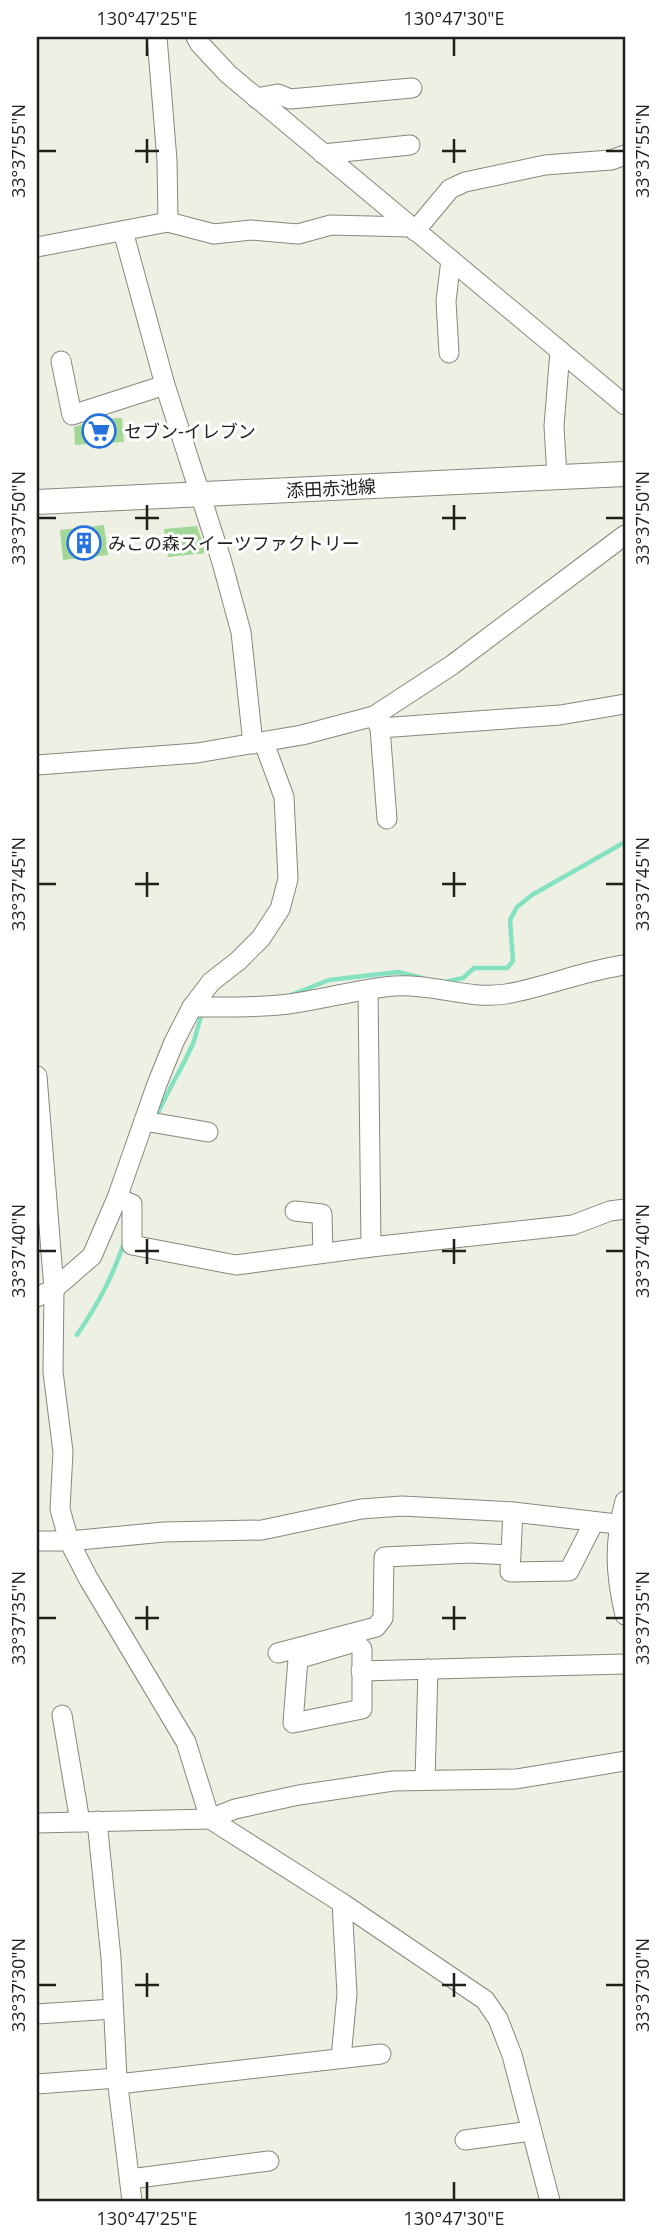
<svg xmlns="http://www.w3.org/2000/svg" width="662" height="2238" viewBox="0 0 662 2238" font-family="'Open Sans','Noto Sans JP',sans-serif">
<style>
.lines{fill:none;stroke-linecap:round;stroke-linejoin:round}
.stream{stroke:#84e2c1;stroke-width:4.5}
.building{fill:#a3d797}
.minor-casing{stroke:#87877d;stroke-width:21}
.major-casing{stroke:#87877d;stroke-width:26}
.minor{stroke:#fff;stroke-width:19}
.major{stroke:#fff;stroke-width:24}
.ticks{fill:none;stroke:#1f201b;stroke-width:2.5}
.labels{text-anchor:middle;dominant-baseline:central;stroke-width:6;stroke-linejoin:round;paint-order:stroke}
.poi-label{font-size:18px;fill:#1f201b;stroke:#fff;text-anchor:start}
.street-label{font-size:18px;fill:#1f201b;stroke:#fff}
.neatline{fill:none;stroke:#1f201b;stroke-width:2.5}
.ticks-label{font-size:18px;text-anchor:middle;fill:#1f201b}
</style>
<rect width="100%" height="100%" fill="#eff0e4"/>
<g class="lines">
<g class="stream">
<path d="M 445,982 L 463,978 L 474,968 L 507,968 L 513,961 L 510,920 L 517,907 L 532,895 L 625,842"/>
<path d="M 291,995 L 329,980 L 398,972 L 422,978"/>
<path d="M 156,1118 C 166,1093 180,1072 191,1048 C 197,1037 197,1024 203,1012"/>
<path d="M 77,1335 C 98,1304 112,1278 124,1243"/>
</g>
</g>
<g class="building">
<path d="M 122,418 L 124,442 L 75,445 L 74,427 L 98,419 Z"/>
<path d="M 104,525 L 108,555 L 63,560 L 60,530 Z"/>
<path d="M 197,526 L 206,553 L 168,557 L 164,529 Z"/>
</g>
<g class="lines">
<defs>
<g id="minor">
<path d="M 157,37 L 167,160 L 168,222"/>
<path d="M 196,37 L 200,44 L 228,74 L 625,405"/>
<path d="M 256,98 L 278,94 L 290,99 L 412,88"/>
<path d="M 323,154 L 410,145"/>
<path d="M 123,231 L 165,385 L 221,559 L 241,632 L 253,744"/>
<path d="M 415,231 L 450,189 L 465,182 L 545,165 L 611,160 L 625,155"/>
<path d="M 37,247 L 168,222 L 214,234 L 251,230 L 298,234 L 331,225 L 410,227"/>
<path d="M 449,353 L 446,301 L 451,260"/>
<path d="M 61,361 L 72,415 L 165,385"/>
<path d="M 557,477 L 554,426 L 560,351"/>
<path d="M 374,716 L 380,728 L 560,715 L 625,704"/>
<path d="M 380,728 L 387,819"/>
<path d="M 37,765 L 197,753 L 302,735 L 374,716 L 452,665 L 625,535"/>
<path d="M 192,1007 C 224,1007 257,1008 289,1004 C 324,999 359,989 394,986 C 432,983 468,1000 506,994 C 547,987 585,970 625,965"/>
<path d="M 37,1076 L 54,1289 L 53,1372 L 63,1452 L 60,1509 L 69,1541 L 88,1578 L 186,1742 L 210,1819 L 342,1903 L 485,2000 L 498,2019 L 512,2055 L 550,2201"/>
<path d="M 144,1121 L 208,1132"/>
<path d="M 117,1198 L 132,1204 L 132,1245 L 236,1265 L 371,1247 L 368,990"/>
<path d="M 295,1211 L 322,1214 L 323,1253"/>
<path d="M 371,1247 L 573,1225 L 610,1211 L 625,1209"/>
<path d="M 37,1297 L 54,1289 L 92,1256 L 117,1198 L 157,1084 L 174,1042 L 192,1007 L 211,982 L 238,961 L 261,938 L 280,909 L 288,879 L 284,797 L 264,743"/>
<path d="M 625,1501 C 614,1543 615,1573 625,1615"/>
<path d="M 513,1512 L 510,1572 L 569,1571 L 594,1522"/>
<path d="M 37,1541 L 69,1541 L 164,1532 L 262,1530 L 361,1509 L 402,1506 L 513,1512 L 625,1525"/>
<path d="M 355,1642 L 362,1649 L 362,1709 L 293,1723 L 298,1659 Z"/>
<path d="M 278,1653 L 376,1627 L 383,1618 L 384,1557 L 470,1553 L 511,1555"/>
<path d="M 361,1671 L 625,1664"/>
<path d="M 62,1715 L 80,1822"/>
<path d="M 425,1780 L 428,1669"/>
<path d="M 97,1821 L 111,1958 L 117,2078 L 132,2201"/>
<path d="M 37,1823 L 210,1819 L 235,1809 L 299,1795 L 393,1781 L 516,1779 L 625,1761"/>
<path d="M 37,2014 L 113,2009"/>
<path d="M 341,2058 L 347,1994 L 342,1903"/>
<path d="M 37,2084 L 117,2078"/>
<path d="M 118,2084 L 381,2054"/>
<path d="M 465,2140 L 531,2131"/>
<path d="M 130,2179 L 269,2161"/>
</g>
<path id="major" d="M 37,502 L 625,474"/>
</defs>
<use href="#minor" class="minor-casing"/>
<use href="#major" class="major-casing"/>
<use href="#minor" class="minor"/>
<use href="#major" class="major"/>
</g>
<path class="ticks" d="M 147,38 L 147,56M 454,38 L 454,56M 147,139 L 147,163M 454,139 L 454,163M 38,151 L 56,151M 135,151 L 159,151M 442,151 L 466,151M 606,151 L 624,151M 147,505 L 147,530M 454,505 L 454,530M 38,518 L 56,518M 135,518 L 159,518M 442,518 L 466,518M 606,518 L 624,518M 147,872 L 147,897M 454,872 L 454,897M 38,884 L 56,884M 135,884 L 159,884M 442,884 L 466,884M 606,884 L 624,884M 147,1239 L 147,1264M 454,1239 L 454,1264M 38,1251 L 56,1251M 135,1251 L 159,1251M 442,1251 L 466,1251M 606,1251 L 624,1251M 147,1606 L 147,1630M 454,1606 L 454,1630M 38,1618 L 56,1618M 135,1618 L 159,1618M 442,1618 L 466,1618M 606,1618 L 624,1618M 147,1973 L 147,1997M 454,1973 L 454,1997M 38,1985 L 56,1985M 135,1985 L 159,1985M 442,1985 L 466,1985M 606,1985 L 624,1985M 147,2182 L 147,2200M 454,2182 L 454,2200"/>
<defs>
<symbol id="supermarket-ring" viewBox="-11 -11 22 22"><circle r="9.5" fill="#fff" stroke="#2572dd" stroke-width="1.5"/><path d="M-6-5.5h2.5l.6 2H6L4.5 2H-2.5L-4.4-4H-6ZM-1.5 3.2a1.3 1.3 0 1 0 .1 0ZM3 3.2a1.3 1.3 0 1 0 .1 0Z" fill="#2572dd"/></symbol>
<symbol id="building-ring" viewBox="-11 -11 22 22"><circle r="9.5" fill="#fff" stroke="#2572dd" stroke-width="1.5"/><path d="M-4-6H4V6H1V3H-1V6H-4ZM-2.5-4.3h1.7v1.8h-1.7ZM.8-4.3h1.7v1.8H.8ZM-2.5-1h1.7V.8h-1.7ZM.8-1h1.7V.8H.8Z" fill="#2572dd"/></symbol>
</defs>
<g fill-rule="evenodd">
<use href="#supermarket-ring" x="80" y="412" width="38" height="38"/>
<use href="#building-ring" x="65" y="524" width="38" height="38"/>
</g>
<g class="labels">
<g class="poi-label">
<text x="124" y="431">セブン-イレブン</text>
<text x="108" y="543">みこの森スイーツファクトリー</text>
</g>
<g class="street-label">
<text transform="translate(331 488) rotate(-3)">添田赤池線</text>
</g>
</g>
<rect width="662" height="2238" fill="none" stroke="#ffffff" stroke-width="77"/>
<rect x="38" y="38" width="586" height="2162" class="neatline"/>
<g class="ticks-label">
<text x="147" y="25">130°47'25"E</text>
<text x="454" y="25">130°47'30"E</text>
<text transform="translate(19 151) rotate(-90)" y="6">33°37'55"N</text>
<text transform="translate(643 151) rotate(-90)" y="6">33°37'55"N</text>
<text transform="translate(19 518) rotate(-90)" y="6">33°37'50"N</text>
<text transform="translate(643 518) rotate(-90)" y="6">33°37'50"N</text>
<text transform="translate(19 884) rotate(-90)" y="6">33°37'45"N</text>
<text transform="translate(643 884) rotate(-90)" y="6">33°37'45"N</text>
<text transform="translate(19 1251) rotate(-90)" y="6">33°37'40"N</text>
<text transform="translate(643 1251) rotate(-90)" y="6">33°37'40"N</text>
<text transform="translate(19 1618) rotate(-90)" y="6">33°37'35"N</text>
<text transform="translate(643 1618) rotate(-90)" y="6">33°37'35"N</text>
<text transform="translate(19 1985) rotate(-90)" y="6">33°37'30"N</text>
<text transform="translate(643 1985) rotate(-90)" y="6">33°37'30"N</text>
<text x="147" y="2225">130°47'25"E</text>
<text x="454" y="2225">130°47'30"E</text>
</g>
</svg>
